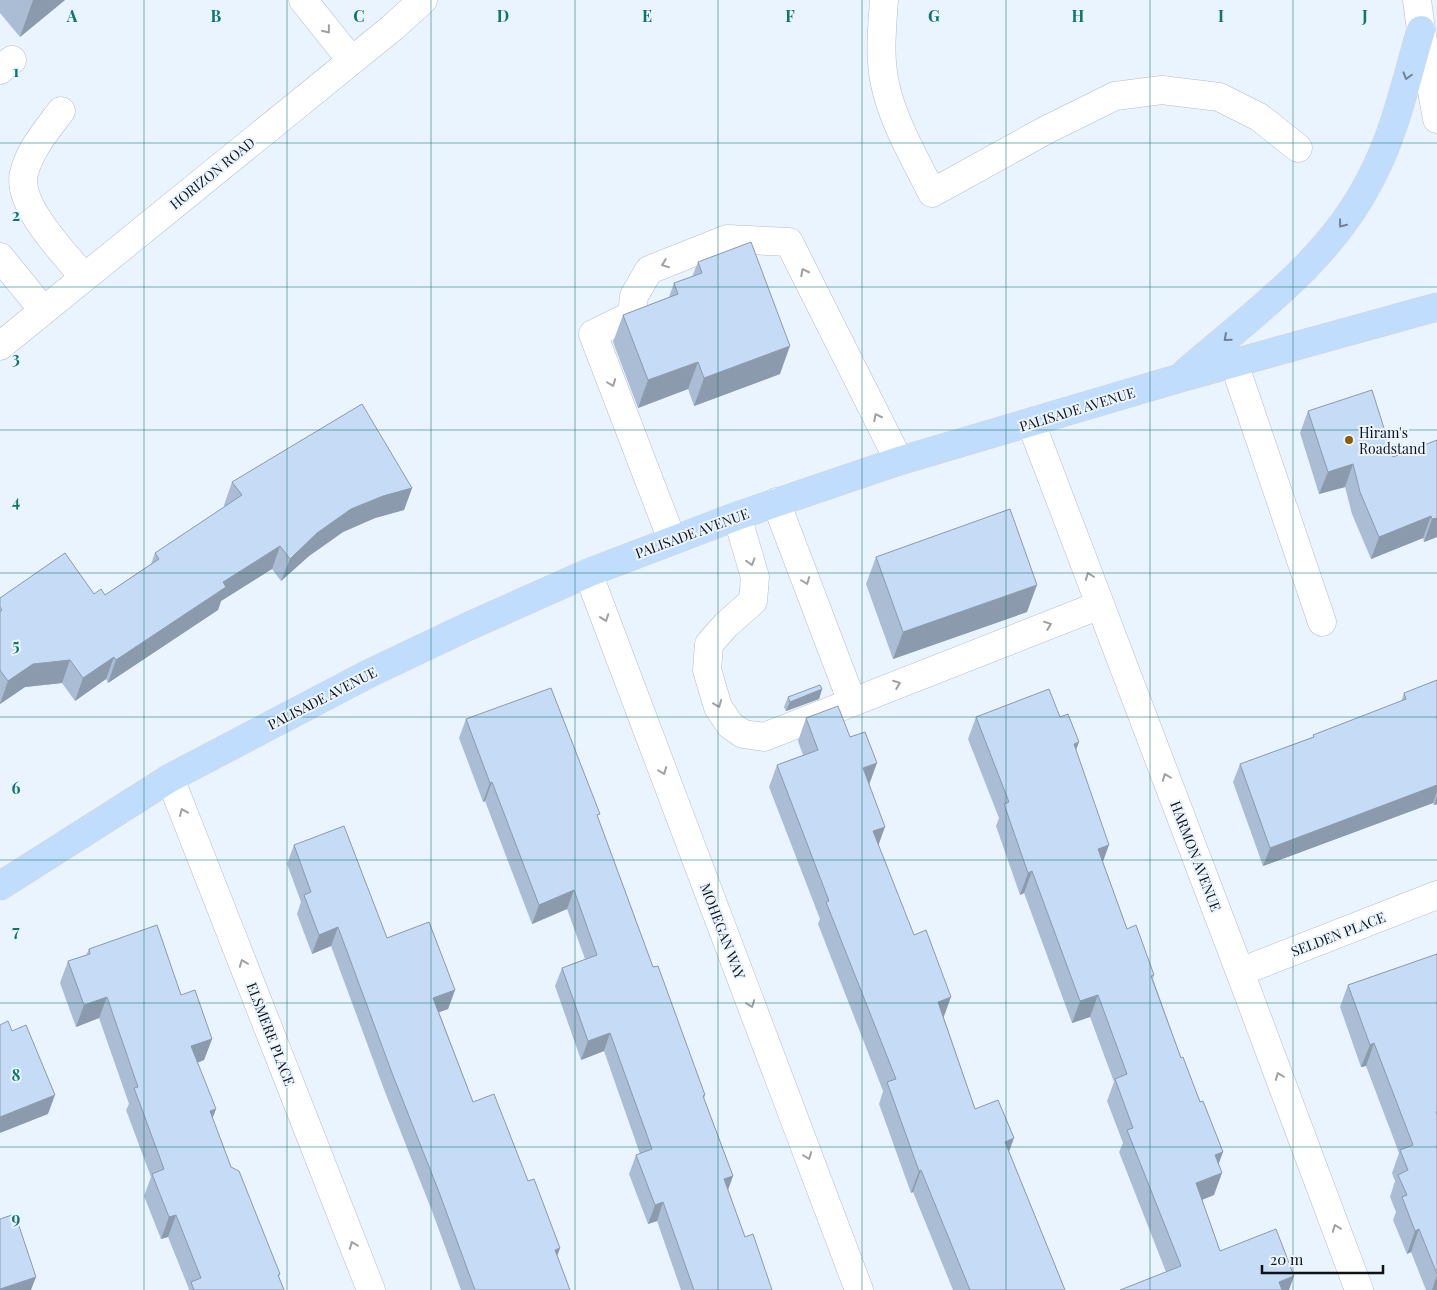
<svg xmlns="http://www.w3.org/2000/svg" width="1437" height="1290" viewBox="0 0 1437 1290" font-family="'Playfair Display',serif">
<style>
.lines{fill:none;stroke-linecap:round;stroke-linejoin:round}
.minor-casing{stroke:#b2bdca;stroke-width:29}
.major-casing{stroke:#d4d4d5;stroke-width:29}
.minor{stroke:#fff;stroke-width:28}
.major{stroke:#c1ddfd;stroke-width:28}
.wall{fill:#aabdd4}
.shaded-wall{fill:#8b9aac}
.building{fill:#c6dcf6;stroke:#8b9aac}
.oneway{stroke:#9fa0a2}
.oneway2{stroke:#708295}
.grid{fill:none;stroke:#0f766e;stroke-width:1;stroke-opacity:0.55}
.poi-dot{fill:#8d5c06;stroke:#eaf4ff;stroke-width:2}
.labels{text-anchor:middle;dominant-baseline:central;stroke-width:4;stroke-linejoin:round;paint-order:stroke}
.street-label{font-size:14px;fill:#0e1216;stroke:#eaf4ff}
.poi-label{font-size:14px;fill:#0e1216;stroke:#eaf4ff;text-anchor:start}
.grid-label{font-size:16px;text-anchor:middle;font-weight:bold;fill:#0f766e;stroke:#eaf4ff;stroke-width:4;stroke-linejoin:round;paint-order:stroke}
</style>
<rect width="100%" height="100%" fill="#eaf4ff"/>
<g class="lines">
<defs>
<g id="minor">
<path d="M 303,0 L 351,60"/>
<path d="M 884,0 C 882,28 879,57 885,84 C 893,122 915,159 932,193 L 1046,130 L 1115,96 L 1162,90 L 1219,97 L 1259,117 L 1298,148"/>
<path d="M 1417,0 L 1421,30 L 1437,119"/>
<path d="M 0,70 L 12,60"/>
<path d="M 61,111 C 47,130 30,149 24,173 C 16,205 65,254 84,277"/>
<path d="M 0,257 L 43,310"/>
<path d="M 0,346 L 392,28 L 423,0"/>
<path d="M 1234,363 L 1322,622"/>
<path d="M 1031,423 L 1240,972 L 1359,1290"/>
<path d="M 776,502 L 852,702"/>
<path d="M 737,516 L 755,577 L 753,601 L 726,625 L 709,644 L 707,670 L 718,707 L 730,725 L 743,734 L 764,737 L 1100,605"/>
<path d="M 672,540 L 593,334 L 632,315 L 634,296 L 649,270 L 727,239 L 789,242 L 899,461"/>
<path d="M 588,573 L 859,1290"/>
<path d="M 170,778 L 371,1290"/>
<path d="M 1240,972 L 1437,895"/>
</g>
<g id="major">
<path d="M 1185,373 C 1252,315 1329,261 1370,180 C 1395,134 1406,80 1421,30"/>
<path d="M 0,886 L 170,778 L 368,674 L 467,627 L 588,573 L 737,516 L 899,461 L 1180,378 L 1437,307"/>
</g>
</defs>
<use href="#minor" class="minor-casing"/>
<use href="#major" class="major-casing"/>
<use href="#minor" class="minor"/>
<use href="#major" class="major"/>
</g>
<g class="wall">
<path d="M 0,0 L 65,0 L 20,37 L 0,13 Z"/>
<path d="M 698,262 L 780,374 L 694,406 L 688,389 L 638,408 L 613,342 L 623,315 L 669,297 L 674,283 L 692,277 Z"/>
<path d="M 1308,411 L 1393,457 L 1437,440 L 1437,537 L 1424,542 L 1423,538 L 1371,559 L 1352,514 L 1345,487 L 1319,494 L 1300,433 Z"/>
<path d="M 232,482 L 412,488 L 404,510 L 375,518 L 343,532 L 309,556 L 281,581 L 272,569 L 221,601 L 218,610 L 108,683 L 106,679 L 75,701 L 62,683 L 25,687 L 0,704 L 0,598 L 94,594 L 105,595 L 151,564 L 155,553 L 225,507 L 224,505 Z"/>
<path d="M 876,557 L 1027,612 L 893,659 L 866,584 Z"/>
<path d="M 1437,680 L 1437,804 L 1434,805 L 1433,803 L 1263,866 L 1233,782 L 1240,764 L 1313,737 L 1313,735 L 1401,702 L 1404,693 Z"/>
<path d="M 822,689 L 819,699 L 786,711 L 784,707 L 788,697 Z"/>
<path d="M 976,717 L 1060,717 L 1076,750 L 1103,862 L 1127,929 L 1154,975 L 1153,979 L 1181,1058 L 1223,1152 L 1218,1164 L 1214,1195 L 1202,1200 L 1220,1251 L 1166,1272 L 1119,1152 L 1123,1143 L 1107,1101 L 1114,1082 L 1090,1017 L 1072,1023 L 1024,893 L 1020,895 L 996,826 L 999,818 L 968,739 Z"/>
<path d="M 806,718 L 869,785 L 878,845 L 944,1018 L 975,1109 L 1009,1152 L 1065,1290 L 953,1290 L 913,1192 L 911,1193 L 879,1104 L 883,1091 L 818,924 L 820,919 L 769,787 L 777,765 L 803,755 L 798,741 Z"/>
<path d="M 466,719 L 598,818 L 653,967 L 705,1095 L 704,1099 L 733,1176 L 728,1190 L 745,1237 L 772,1290 L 681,1290 L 657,1221 L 648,1224 L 629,1174 L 636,1155 L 640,1154 L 604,1051 L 581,1060 L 555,986 L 562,968 L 585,959 L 567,909 L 532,924 L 485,801 L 483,802 L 459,738 Z"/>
<path d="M 294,845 L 387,938 L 455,990 L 448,1009 L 439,1012 L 473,1102 L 528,1181 L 560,1248 L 557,1256 L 570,1290 L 461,1290 L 432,1211 L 385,1092 L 331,946 L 312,954 L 297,914 L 301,902 L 287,864 Z"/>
<path d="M 89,949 L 181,995 L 212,1039 L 204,1060 L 197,1063 L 212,1118 L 231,1167 L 280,1274 L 279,1277 L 284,1290 L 188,1290 L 189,1289 L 168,1237 L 161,1239 L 144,1196 L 151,1177 L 126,1110 L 129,1104 L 99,1018 L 76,1027 L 60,983 L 68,961 L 86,955 Z"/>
<path d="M 1437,954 L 1437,1290 L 1426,1290 L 1411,1252 L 1407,1254 L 1393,1220 L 1396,1212 L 1390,1197 L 1395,1181 L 1392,1173 L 1399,1153 L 1366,1066 L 1361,1067 L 1340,1007 L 1348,985 Z"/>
</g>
<g class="shaded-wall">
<path d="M 33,0 L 65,0 L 20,37 Z"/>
<path d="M 790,346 L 780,374 L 694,406 L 704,378 Z"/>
<path d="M 698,362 L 688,389 L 638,408 L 648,380 Z"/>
<path d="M 1353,464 L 1345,487 L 1319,494 L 1328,472 Z"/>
<path d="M 412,488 L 404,510 L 375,518 L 343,532 L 309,556 L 281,581 L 290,559 L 317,533 L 351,509 L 383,496 Z"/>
<path d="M 1431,516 L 1423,538 L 1371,559 L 1379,537 Z"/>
<path d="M 1437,518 L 1437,537 L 1424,542 L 1432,519 Z"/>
<path d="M 280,546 L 272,569 L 221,601 L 218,610 L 108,683 L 116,660 L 223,582 Z"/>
<path d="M 1037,585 L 1027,612 L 893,659 L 903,632 Z"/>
<path d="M 114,657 L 106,679 L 75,701 L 83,678 Z"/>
<path d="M 70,660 L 62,683 L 25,687 L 0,704 L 8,681 L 33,664 Z"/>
<path d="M 822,689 L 819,699 L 786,711 L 790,702 Z"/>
<path d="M 1079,742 L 1071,764 L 1074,744 Z"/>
<path d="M 877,763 L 869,785 L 863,768 Z"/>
<path d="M 492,782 L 485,801 L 483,802 L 490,783 Z"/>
<path d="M 1437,785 L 1437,792 L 1433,803 L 1263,866 L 1270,848 Z"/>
<path d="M 1437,796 L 1437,804 L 1434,805 Z"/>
<path d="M 885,827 L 877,849 L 873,831 Z"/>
<path d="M 1109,845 L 1101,867 L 1098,849 Z"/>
<path d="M 1032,871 L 1024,893 L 1020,895 L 1028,873 Z"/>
<path d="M 574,890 L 567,909 L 532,924 L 539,905 Z"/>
<path d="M 338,927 L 331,946 L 312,954 L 319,935 Z"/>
<path d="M 455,990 L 448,1009 L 426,1017 L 433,998 Z"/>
<path d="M 1098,995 L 1090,1017 L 1072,1023 L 1080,1001 Z"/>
<path d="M 107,997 L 99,1018 L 76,1027 L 84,1005 Z"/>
<path d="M 951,997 L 943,1019 L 938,1002 Z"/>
<path d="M 610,1033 L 604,1051 L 581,1060 L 588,1041 Z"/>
<path d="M 212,1039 L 204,1060 L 183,1068 L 191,1046 Z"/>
<path d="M 1374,1043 L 1366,1066 L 1361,1067 L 1370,1045 Z"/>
<path d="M 55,1095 L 48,1114 L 0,1133 L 0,1117 Z"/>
<path d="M 216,1109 L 208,1131 L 210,1111 Z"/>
<path d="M 1014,1138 L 1006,1160 L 1005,1142 Z"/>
<path d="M 1223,1152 L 1215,1174 L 1215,1155 Z"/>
<path d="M 921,1170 L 913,1192 L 911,1193 L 919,1171 Z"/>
<path d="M 1222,1173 L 1214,1195 L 1188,1205 L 1196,1183 Z"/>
<path d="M 733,1176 L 726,1195 L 724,1179 Z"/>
<path d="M 663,1202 L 657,1221 L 648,1224 L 655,1205 Z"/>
<path d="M 176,1215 L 168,1237 L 161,1239 L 169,1217 Z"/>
<path d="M 1419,1229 L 1411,1252 L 1407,1254 L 1415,1231 Z"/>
<path d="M 560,1248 L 553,1267 L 555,1250 Z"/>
<path d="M 1437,1275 L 1437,1290 L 1432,1290 Z"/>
<path d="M 1294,1276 L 1289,1290 L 1276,1290 L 1279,1282 Z"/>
<path d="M 36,1277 L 31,1290 L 0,1290 L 0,1289 Z"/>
</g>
<g class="building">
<path d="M 751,242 L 790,346 L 704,378 L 698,362 L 648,380 L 623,315 L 678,294 L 674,283 L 702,273 L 698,262 Z"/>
<path d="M 1372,390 L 1393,457 L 1437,440 L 1437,518 L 1432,519 L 1431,516 L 1379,537 L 1360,492 L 1353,464 L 1328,472 L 1308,411 Z"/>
<path d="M 362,404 L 412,488 L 383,496 L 351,509 L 317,533 L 290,559 L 280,546 L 223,582 L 226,587 L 116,660 L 114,657 L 83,678 L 70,660 L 33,664 L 8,681 L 0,670 L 0,612 L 2,610 L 0,607 L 0,598 L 65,553 L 94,594 L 101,589 L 105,595 L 159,559 L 155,553 L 242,495 L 232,482 Z"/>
<path d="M 1010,509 L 1037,585 L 903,632 L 876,557 Z"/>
<path d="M 1437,680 L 1437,785 L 1270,848 L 1240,764 L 1314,737 L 1313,735 L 1406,699 L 1404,693 Z"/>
<path d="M 820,685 L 822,689 L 790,702 L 788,697 Z"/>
<path d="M 551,688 L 600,814 L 597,815 L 653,967 L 658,966 L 705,1095 L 703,1096 L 733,1176 L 724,1179 L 745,1237 L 753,1234 L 772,1290 L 694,1290 L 663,1202 L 655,1205 L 636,1155 L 652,1149 L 610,1033 L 588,1041 L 562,968 L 597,955 L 574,890 L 539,905 L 492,782 L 490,783 L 466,719 Z"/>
<path d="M 1049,689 L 1060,717 L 1068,714 L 1079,742 L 1074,744 L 1109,845 L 1098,849 L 1127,929 L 1136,925 L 1154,975 L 1151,976 L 1181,1058 L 1183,1057 L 1200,1102 L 1203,1101 L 1223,1152 L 1215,1155 L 1222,1173 L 1196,1183 L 1220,1251 L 1276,1229 L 1294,1276 L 1279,1282 L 1282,1290 L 1120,1290 L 1181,1266 L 1127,1130 L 1133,1128 L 1115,1079 L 1127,1074 L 1098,995 L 1080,1001 L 1032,871 L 1028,873 L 1004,804 L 1009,802 L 976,717 Z"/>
<path d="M 838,706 L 850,737 L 865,732 L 877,763 L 863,768 L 885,827 L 873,831 L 914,935 L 926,930 L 951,997 L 938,1002 L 975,1109 L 998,1100 L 1014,1138 L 1005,1142 L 1065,1290 L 970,1290 L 921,1170 L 919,1171 L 887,1082 L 896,1079 L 826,902 L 829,901 L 777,765 L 818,750 L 806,718 Z"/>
<path d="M 344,826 L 387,938 L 429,922 L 455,990 L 433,998 L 473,1102 L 494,1094 L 528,1181 L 534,1179 L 560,1248 L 555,1250 L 570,1290 L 475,1290 L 439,1192 L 392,1073 L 338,927 L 319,935 L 304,895 L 311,892 L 294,845 Z"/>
<path d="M 157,925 L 181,995 L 195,990 L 212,1039 L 191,1046 L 216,1109 L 210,1111 L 231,1167 L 239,1171 L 280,1274 L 278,1275 L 284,1290 L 194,1290 L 191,1282 L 201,1278 L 176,1215 L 169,1217 L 152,1174 L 164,1169 L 134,1088 L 138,1087 L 107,997 L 84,1005 L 68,961 L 90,954 L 89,949 Z"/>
<path d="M 1437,954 L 1437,1112 L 1436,1112 L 1437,1114 L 1437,1274 L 1419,1229 L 1415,1231 L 1402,1197 L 1407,1195 L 1398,1175 L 1408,1170 L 1400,1150 L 1413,1145 L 1374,1043 L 1370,1045 L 1348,985 Z"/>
<path d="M 8,1021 L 12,1031 L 26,1025 L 55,1095 L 0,1117 L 0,1025 Z"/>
<path d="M 15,1214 L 36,1277 L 0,1289 L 0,1219 Z"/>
</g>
<defs><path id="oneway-chevron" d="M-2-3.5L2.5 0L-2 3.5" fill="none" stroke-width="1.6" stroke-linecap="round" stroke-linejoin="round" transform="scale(1.25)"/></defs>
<g class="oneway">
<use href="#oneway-chevron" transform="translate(327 30) rotate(52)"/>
<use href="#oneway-chevron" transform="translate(665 264) rotate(159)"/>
<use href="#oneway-chevron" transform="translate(804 272) rotate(-117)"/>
<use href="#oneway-chevron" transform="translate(612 383) rotate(69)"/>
<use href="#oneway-chevron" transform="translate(877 417) rotate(-117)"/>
<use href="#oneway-chevron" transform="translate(751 562) rotate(74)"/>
<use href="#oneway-chevron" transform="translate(1089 576) rotate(-111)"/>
<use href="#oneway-chevron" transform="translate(806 581) rotate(69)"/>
<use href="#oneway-chevron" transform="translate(605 618) rotate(70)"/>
<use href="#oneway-chevron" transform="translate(1048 625) rotate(-21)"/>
<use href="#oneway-chevron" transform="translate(897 684) rotate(-21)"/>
<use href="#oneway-chevron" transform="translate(718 704) rotate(68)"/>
<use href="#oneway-chevron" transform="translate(663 771) rotate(69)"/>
<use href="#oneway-chevron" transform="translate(1166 777) rotate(-111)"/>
<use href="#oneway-chevron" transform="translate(183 812) rotate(-112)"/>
<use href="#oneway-chevron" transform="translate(243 963) rotate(-111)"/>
<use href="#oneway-chevron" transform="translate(751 1004) rotate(69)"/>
<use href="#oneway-chevron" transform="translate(1279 1076) rotate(-111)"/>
<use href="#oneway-chevron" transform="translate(808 1156) rotate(69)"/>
<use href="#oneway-chevron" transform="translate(1336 1228) rotate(-111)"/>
<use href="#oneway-chevron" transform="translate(353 1245) rotate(-111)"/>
</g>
<g class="oneway2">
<use href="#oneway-chevron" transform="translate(1407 76) rotate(106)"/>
<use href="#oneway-chevron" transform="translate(1342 224) rotate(128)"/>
<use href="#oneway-chevron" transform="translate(1227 338) rotate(139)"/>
</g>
<path class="grid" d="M 144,0 L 144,1290M 287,0 L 287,1290M 431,0 L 431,1290M 575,0 L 575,1290M 718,0 L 718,1290M 862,0 L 862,1290M 1006,0 L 1006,1290M 1150,0 L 1150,1290M 1293,0 L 1293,1290M 0,143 L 1437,143M 0,287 L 1437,287M 0,430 L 1437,430M 0,573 L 1437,573M 0,717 L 1437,717M 0,860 L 1437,860M 0,1003 L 1437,1003M 0,1147 L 1437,1147"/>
<circle class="poi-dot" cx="1349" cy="440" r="5"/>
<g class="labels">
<g class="street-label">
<text transform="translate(212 173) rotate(-39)">HORIZON ROAD</text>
<text transform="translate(1077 409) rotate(-17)">PALISADE AVENUE</text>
<text transform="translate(692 533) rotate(-20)">PALISADE AVENUE</text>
<text transform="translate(322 698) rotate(-27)">PALISADE AVENUE</text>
<text transform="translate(1196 856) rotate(69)">HARMON AVENUE</text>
<text transform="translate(723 931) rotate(69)">MOHEGAN WAY</text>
<text transform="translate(1338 934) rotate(-21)">SELDEN PLACE</text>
<text transform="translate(271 1034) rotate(69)">ELSMERE PLACE</text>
</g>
<g class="poi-label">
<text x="1359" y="432">Hiram's<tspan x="1359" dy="16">Roadstand</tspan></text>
</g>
</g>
<g class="grid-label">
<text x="72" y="22">A</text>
<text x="216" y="22">B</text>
<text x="359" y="22">C</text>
<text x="503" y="22">D</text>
<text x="647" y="22">E</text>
<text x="790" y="22">F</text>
<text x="934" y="22">G</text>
<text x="1078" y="22">H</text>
<text x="1221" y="22">I</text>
<text x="1365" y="22">J</text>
<text x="16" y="77">1</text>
<text x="16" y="221">2</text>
<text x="16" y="364">3</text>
<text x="16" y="507">4</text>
<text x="16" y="651">5</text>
<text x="16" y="794">6</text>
<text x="16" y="937">7</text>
<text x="16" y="1081">8</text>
<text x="16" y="1224">9</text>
</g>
<path d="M1262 1265v8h121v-8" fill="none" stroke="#0e1216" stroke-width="2.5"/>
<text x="1270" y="1265" font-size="15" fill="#0e1216" stroke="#eaf4ff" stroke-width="4" paint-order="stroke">20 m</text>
</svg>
